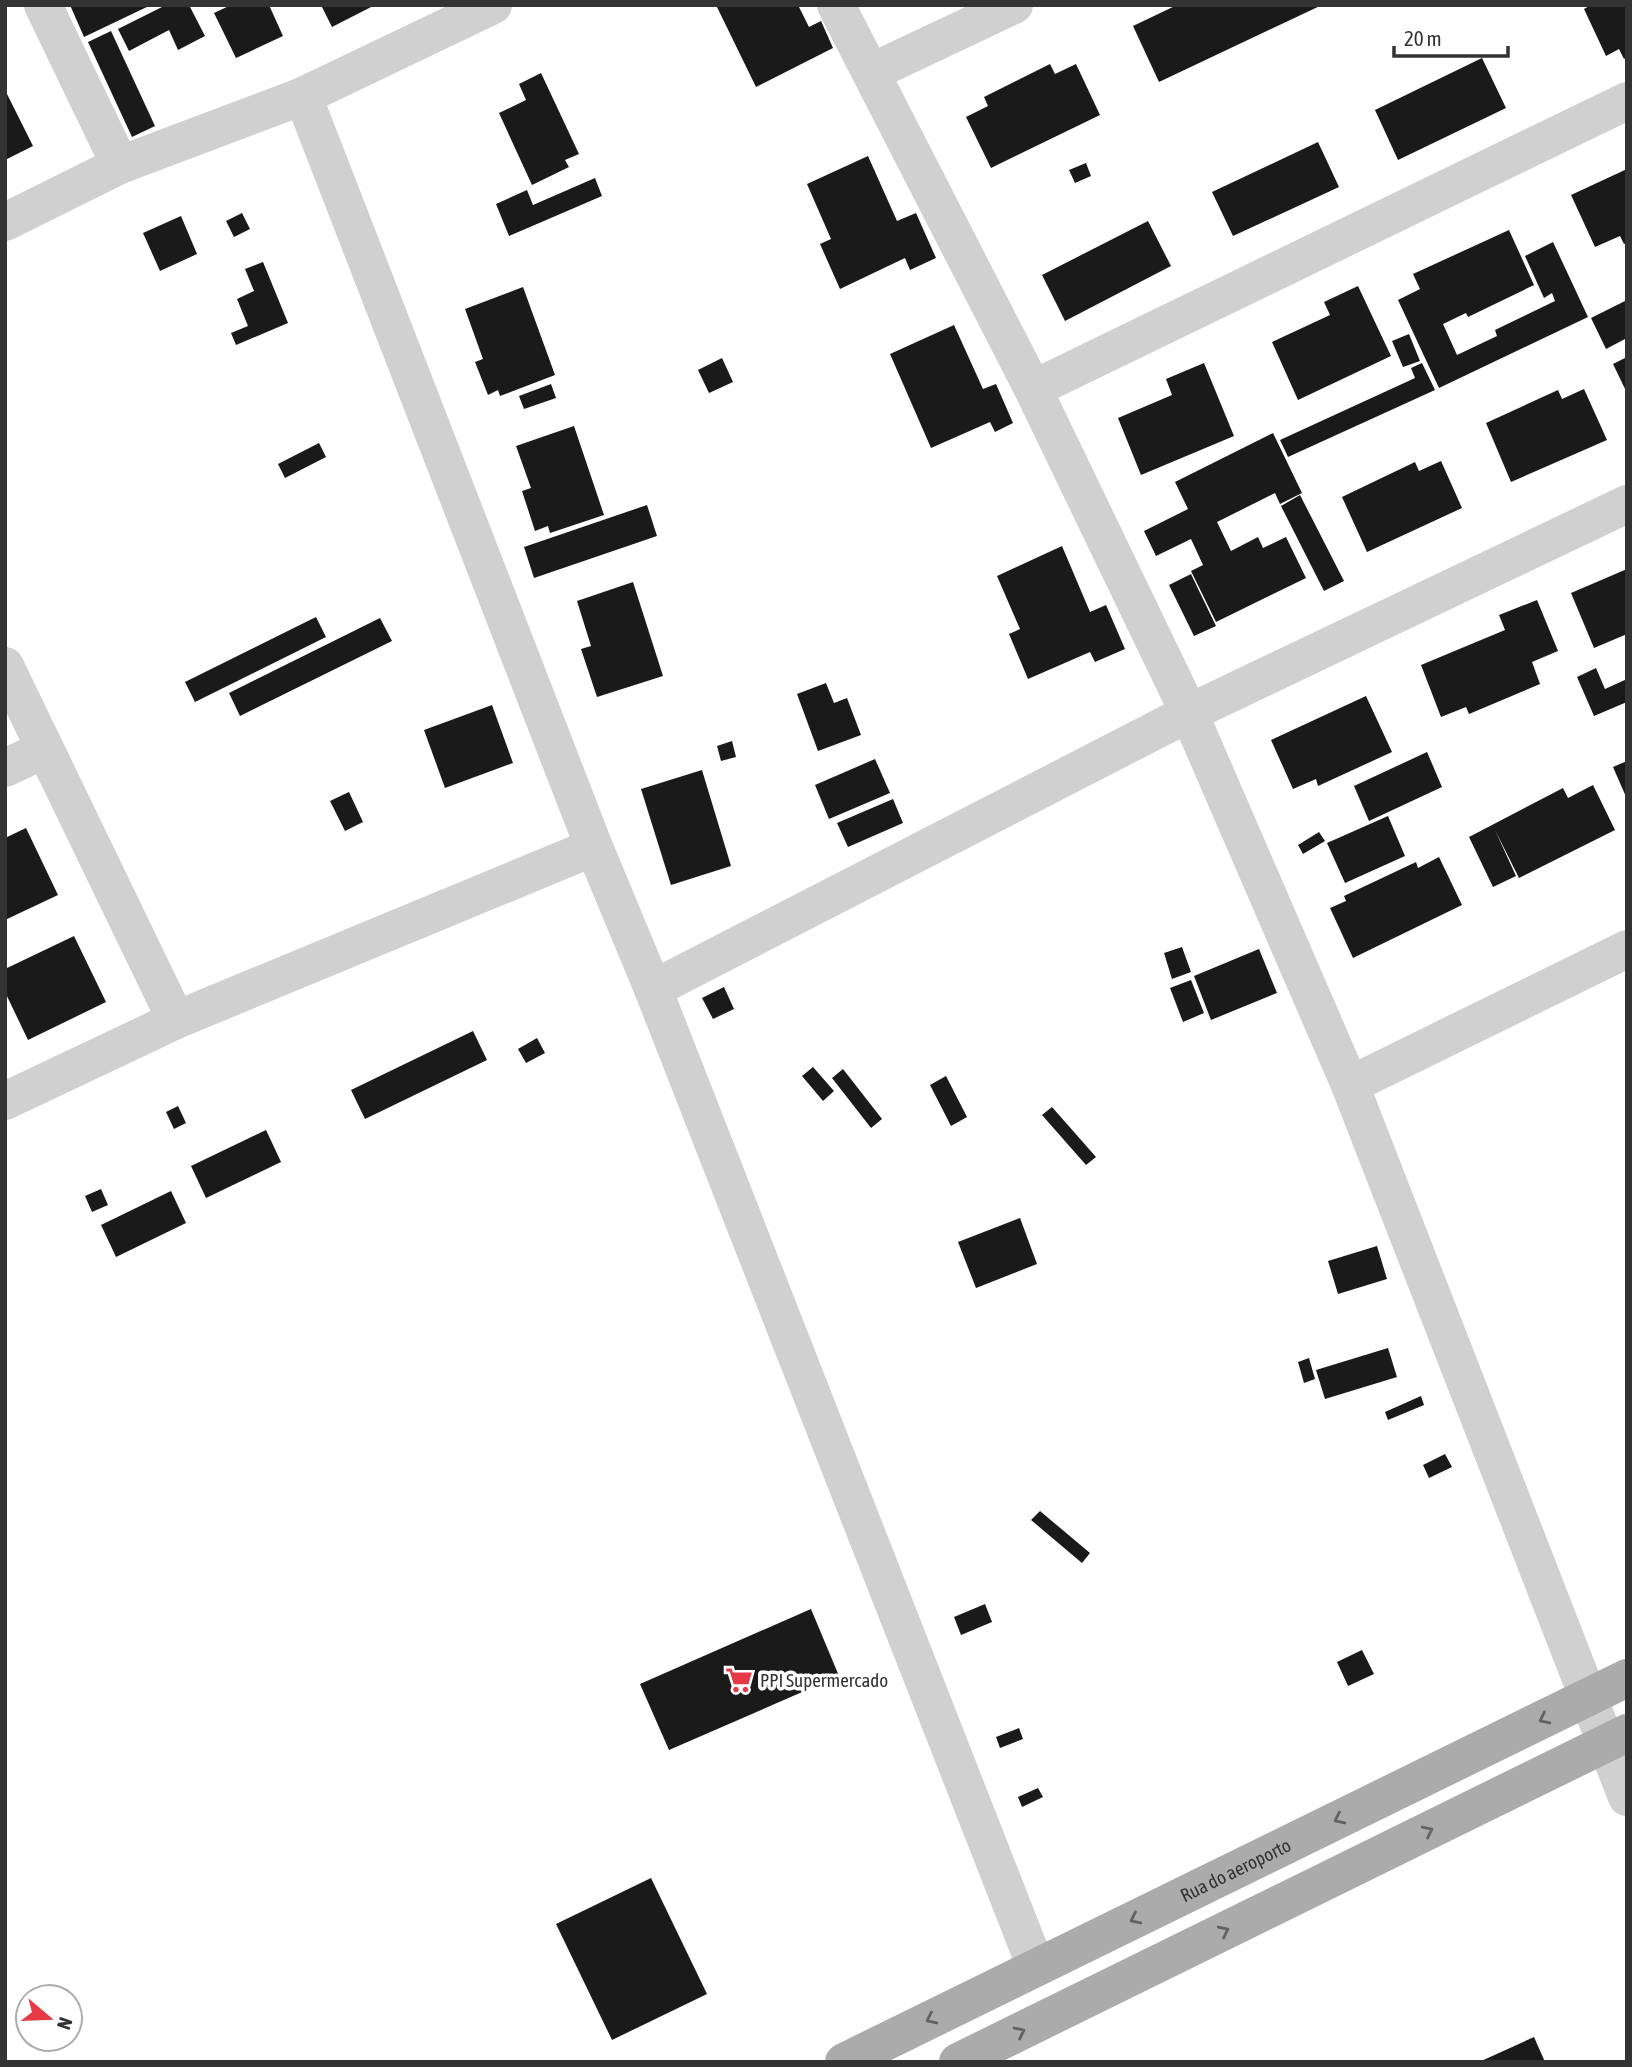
<svg xmlns="http://www.w3.org/2000/svg" width="1632" height="2067" viewBox="0 0 1632 2067" font-family="'Asap Condensed',sans-serif">
<style>
.building{fill:#1a1a1a}
.lines{fill:none;stroke-linecap:round;stroke-linejoin:round}
.minor{stroke:#d0d0d0;stroke-width:38}
.major{stroke:#ababab;stroke-width:38}
.oneway{stroke:#636363}
.labels{text-anchor:middle;dominant-baseline:central;stroke-width:7;stroke-linejoin:round;paint-order:stroke}
.poi-label{font-size:19px;fill:#333;stroke:#fff;text-anchor:start}
.street-label{font-size:19px;fill:#333;stroke:#fff}
</style>
<rect width="100%" height="100%" fill="#fff"/>
<g class="building">
<path d="M 70,5 L 151,5 L 84,37 Z"/>
<path d="M 166,5 L 189,5 L 205,36 L 178,50 L 169,30 L 129,51 L 118,29 Z"/>
<path d="M 231,5 L 269,5 L 283,36 L 236,58 L 214,13 Z"/>
<path d="M 321,5 L 375,5 L 332,27 Z"/>
<path d="M 716,5 L 798,5 L 809,27 L 821,21 L 833,48 L 756,87 Z"/>
<path d="M 1177,5 L 1322,5 L 1159,82 L 1133,26 Z"/>
<path d="M 1591,5 L 1627,5 L 1627,57 L 1624,59 L 1619,49 L 1606,56 L 1584,9 Z"/>
<path d="M 111,31 L 155,126 L 132,137 L 88,42 Z"/>
<path d="M 1482,58 L 1506,108 L 1398,160 L 1375,110 Z"/>
<path d="M 1050,64 L 1055,74 L 1076,64 L 1100,115 L 991,168 L 966,117 L 988,106 L 984,97 Z"/>
<path d="M 541,73 L 579,154 L 565,160 L 569,167 L 532,185 L 499,113 L 526,100 L 519,84 Z"/>
<path d="M 5,90 L 33,146 L 5,160 Z"/>
<path d="M 1318,142 L 1339,187 L 1233,236 L 1212,192 Z"/>
<path d="M 868,156 L 897,221 L 916,213 L 936,258 L 910,270 L 905,258 L 840,289 L 820,244 L 831,239 L 807,184 Z"/>
<path d="M 1086,163 L 1091,176 L 1075,183 L 1069,170 Z"/>
<path d="M 1627,169 L 1627,243 L 1624,244 L 1620,236 L 1595,247 L 1571,195 Z"/>
<path d="M 595,178 L 602,196 L 509,236 L 496,204 L 527,190 L 533,205 Z"/>
<path d="M 242,213 L 250,229 L 234,237 L 226,221 Z"/>
<path d="M 181,216 L 197,254 L 160,271 L 143,233 Z"/>
<path d="M 1148,221 L 1171,266 L 1065,321 L 1042,275 Z"/>
<path d="M 1509,230 L 1534,285 L 1468,317 L 1466,313 L 1443,324 L 1457,355 L 1497,336 L 1495,330 L 1555,301 L 1552,293 L 1544,298 L 1525,256 L 1553,242 L 1588,317 L 1439,388 L 1398,300 L 1420,289 L 1413,274 Z"/>
<path d="M 263,262 L 288,323 L 236,345 L 231,333 L 248,326 L 237,299 L 254,291 L 245,269 Z"/>
<path d="M 1358,286 L 1391,356 L 1298,400 L 1272,342 L 1330,315 L 1324,302 Z"/>
<path d="M 523,287 L 555,375 L 500,396 L 498,390 L 488,395 L 475,362 L 483,359 L 465,309 Z"/>
<path d="M 1627,300 L 1627,338 L 1606,349 L 1591,318 Z"/>
<path d="M 954,325 L 983,389 L 996,384 L 1013,423 L 995,432 L 990,422 L 931,448 L 890,354 Z"/>
<path d="M 1409,334 L 1420,361 L 1403,367 L 1392,341 Z"/>
<path d="M 1627,357 L 1627,393 L 1613,364 Z"/>
<path d="M 722,358 L 733,382 L 709,393 L 698,370 Z"/>
<path d="M 1204,363 L 1234,436 L 1141,475 L 1118,418 L 1172,395 L 1166,379 Z"/>
<path d="M 1422,363 L 1435,390 L 1288,457 L 1280,440 L 1415,378 L 1411,368 Z"/>
<path d="M 551,384 L 556,398 L 524,409 L 519,396 Z"/>
<path d="M 1584,389 L 1607,440 L 1511,482 L 1486,423 L 1558,390 L 1562,399 Z"/>
<path d="M 574,426 L 604,515 L 550,533 L 548,526 L 535,531 L 522,491 L 531,488 L 516,446 Z"/>
<path d="M 1273,433 L 1302,493 L 1280,504 L 1275,493 L 1217,522 L 1231,551 L 1258,537 L 1263,548 L 1286,537 L 1306,578 L 1216,622 L 1191,571 L 1203,565 L 1191,539 L 1156,556 L 1144,531 L 1188,509 L 1175,482 Z"/>
<path d="M 319,443 L 326,457 L 285,478 L 278,464 Z"/>
<path d="M 1441,461 L 1462,508 L 1367,552 L 1342,497 L 1415,462 L 1419,471 Z"/>
<path d="M 1300,495 L 1344,581 L 1324,591 L 1281,506 Z"/>
<path d="M 647,505 L 657,536 L 534,578 L 524,547 Z"/>
<path d="M 1062,546 L 1090,612 L 1106,605 L 1125,649 L 1095,662 L 1090,652 L 1028,679 L 1009,634 L 1020,629 L 997,576 Z"/>
<path d="M 1627,569 L 1627,634 L 1594,648 L 1571,593 Z"/>
<path d="M 1191,574 L 1216,626 L 1194,636 L 1169,585 Z"/>
<path d="M 633,582 L 663,676 L 597,697 L 581,649 L 591,646 L 577,601 Z"/>
<path d="M 1537,600 L 1558,651 L 1532,662 L 1540,684 L 1469,714 L 1466,707 L 1441,717 L 1421,665 L 1505,630 L 1499,615 Z"/>
<path d="M 316,617 L 326,637 L 195,702 L 185,682 Z"/>
<path d="M 380,618 L 392,641 L 240,716 L 229,693 Z"/>
<path d="M 1596,668 L 1605,689 L 1627,679 L 1627,702 L 1594,716 L 1577,677 Z"/>
<path d="M 826,683 L 834,703 L 847,698 L 861,735 L 818,751 L 797,694 Z"/>
<path d="M 1366,696 L 1392,752 L 1318,786 L 1316,779 L 1293,789 L 1271,740 Z"/>
<path d="M 492,705 L 513,763 L 445,788 L 424,730 Z"/>
<path d="M 732,741 L 736,757 L 721,761 L 717,746 Z"/>
<path d="M 1427,752 L 1442,787 L 1369,821 L 1354,786 Z"/>
<path d="M 875,759 L 890,793 L 829,819 L 815,785 Z"/>
<path d="M 1627,761 L 1627,799 L 1613,767 Z"/>
<path d="M 702,770 L 731,866 L 671,885 L 641,789 Z"/>
<path d="M 1593,785 L 1615,830 L 1519,878 L 1495,830 L 1516,876 L 1493,887 L 1469,837 L 1563,788 L 1568,798 Z"/>
<path d="M 349,792 L 363,822 L 345,831 L 330,801 Z"/>
<path d="M 893,799 L 903,823 L 848,847 L 837,823 Z"/>
<path d="M 1388,816 L 1405,856 L 1345,883 L 1327,843 Z"/>
<path d="M 26,828 L 58,895 L 5,920 L 5,838 Z"/>
<path d="M 1319,832 L 1325,841 L 1303,854 L 1298,845 Z"/>
<path d="M 1439,857 L 1462,905 L 1353,958 L 1330,908 L 1346,901 L 1344,896 L 1416,862 L 1418,868 Z"/>
<path d="M 74,936 L 106,1002 L 28,1040 L 5,992 L 5,969 Z"/>
<path d="M 1182,947 L 1191,972 L 1172,979 L 1164,953 Z"/>
<path d="M 1259,949 L 1277,993 L 1211,1020 L 1194,976 Z"/>
<path d="M 1191,980 L 1204,1013 L 1183,1022 L 1170,988 Z"/>
<path d="M 724,987 L 734,1009 L 713,1019 L 702,998 Z"/>
<path d="M 473,1031 L 487,1060 L 365,1119 L 351,1090 Z"/>
<path d="M 537,1038 L 545,1053 L 526,1063 L 518,1049 Z"/>
<path d="M 813,1067 L 834,1091 L 823,1101 L 802,1076 Z"/>
<path d="M 843,1069 L 882,1119 L 871,1128 L 832,1078 Z"/>
<path d="M 946,1076 L 967,1117 L 951,1126 L 930,1085 Z"/>
<path d="M 178,1106 L 186,1123 L 174,1129 L 166,1112 Z"/>
<path d="M 1052,1107 L 1096,1157 L 1086,1165 L 1042,1115 Z"/>
<path d="M 266,1130 L 281,1162 L 206,1198 L 191,1166 Z"/>
<path d="M 101,1189 L 108,1205 L 92,1212 L 85,1196 Z"/>
<path d="M 171,1191 L 186,1223 L 116,1257 L 101,1225 Z"/>
<path d="M 1020,1218 L 1037,1264 L 976,1288 L 958,1242 Z"/>
<path d="M 1377,1246 L 1387,1279 L 1338,1294 L 1328,1261 Z"/>
<path d="M 1388,1348 L 1397,1377 L 1325,1399 L 1316,1370 Z"/>
<path d="M 1309,1358 L 1315,1379 L 1304,1383 L 1298,1362 Z"/>
<path d="M 1421,1396 L 1424,1405 L 1388,1420 L 1385,1412 Z"/>
<path d="M 1445,1454 L 1452,1467 L 1429,1478 L 1423,1465 Z"/>
<path d="M 1040,1511 L 1090,1553 L 1082,1563 L 1031,1520 Z"/>
<path d="M 985,1604 L 992,1622 L 961,1635 L 954,1617 Z"/>
<path d="M 811,1609 L 839,1676 L 669,1750 L 640,1684 Z"/>
<path d="M 1362,1650 L 1374,1674 L 1348,1686 L 1337,1662 Z"/>
<path d="M 1019,1728 L 1023,1739 L 1000,1748 L 996,1737 Z"/>
<path d="M 1038,1788 L 1043,1797 L 1022,1807 L 1018,1797 Z"/>
<path d="M 651,1878 L 707,1994 L 612,2040 L 556,1924 Z"/>
<path d="M 1534,2037 L 1545,2062 L 1479,2062 Z"/>
</g>
<g class="lines">
<g class="minor">
<path d="M 43,5 L 120,165"/>
<path d="M 836,5 L 1033,389 L 1189,713 L 1350,1085 L 1627,1797"/>
<path d="M 872,72 L 1014,5"/>
<path d="M 303,96 L 594,847 L 653,989 L 1036,1967"/>
<path d="M 5,222 L 120,165 L 303,96 L 493,5"/>
<path d="M 1033,389 L 1627,101"/>
<path d="M 5,666 L 176,1020"/>
<path d="M 5,768 L 43,750"/>
<path d="M 653,989 L 1189,713 L 1627,504"/>
<path d="M 1350,1085 L 1627,949"/>
<path d="M 5,1101 L 176,1020 L 594,847"/>
</g>
<g class="major">
<path id="s1" d="M 844,2062 L 1627,1678"/>
<path d="M 958,2062 L 1627,1733"/>
</g>
</g>
<defs><path id="oneway-chevron" d="M-2-3.5L2.5 0L-2 3.5" fill="none" stroke-width="1.6" stroke-linecap="round" stroke-linejoin="round" transform="scale(1.75)"/></defs>
<g class="oneway">
<use href="#oneway-chevron" transform="translate(1544 1719) rotate(154)"/>
<use href="#oneway-chevron" transform="translate(1339 1819) rotate(154)"/>
<use href="#oneway-chevron" transform="translate(1428 1831) rotate(-26)"/>
<use href="#oneway-chevron" transform="translate(1135 1919) rotate(154)"/>
<use href="#oneway-chevron" transform="translate(1224 1931) rotate(-26)"/>
<use href="#oneway-chevron" transform="translate(931 2019) rotate(154)"/>
<use href="#oneway-chevron" transform="translate(1020 2032) rotate(-26)"/>
</g>
<defs>
<symbol id="supermarket-bare" viewBox="-9 -9 18 18"><path d="M-6-5.5h2.5l.6 2H6L4.5 2H-2.5L-4.4-4H-6ZM-1.5 3.2a1.3 1.3 0 1 0 .1 0ZM3 3.2a1.3 1.3 0 1 0 .1 0Z" fill="#e63946" stroke="#fff" stroke-width="2.5" paint-order="stroke"/></symbol>
</defs>
<g fill-rule="evenodd">
<use href="#supermarket-bare" x="720" y="1661" width="38" height="38"/>
</g>
<g class="labels">
<g class="poi-label">
<text x="760" y="1680">PPI Supermercado</text>
</g>
<g class="street-label">
<text stroke="none"><textPath href="#s1" startOffset="436">Rua do aeroporto</textPath></text>
</g>
</g>
<rect width="1632" height="2067" fill="none" stroke="#333333" stroke-width="14"/>
<g transform="translate(49 2018) rotate(109)"><circle r="33" fill="#ffffff" stroke="#adadad" stroke-width="2"/>
<path d="M0-5L12 26L0 18L-12 26Z" fill="#e63946"/>
<text y="-10" font-size="19" font-weight="bold" text-anchor="middle" fill="#333333">N</text>
</g>
<path d="M1394 46v10h114v-10" fill="none" stroke="#333333" stroke-width="3.5"/>
<text x="1404" y="46" font-size="21" fill="#333333" stroke="#ffffff" stroke-width="5" paint-order="stroke">20 m</text>
</svg>
